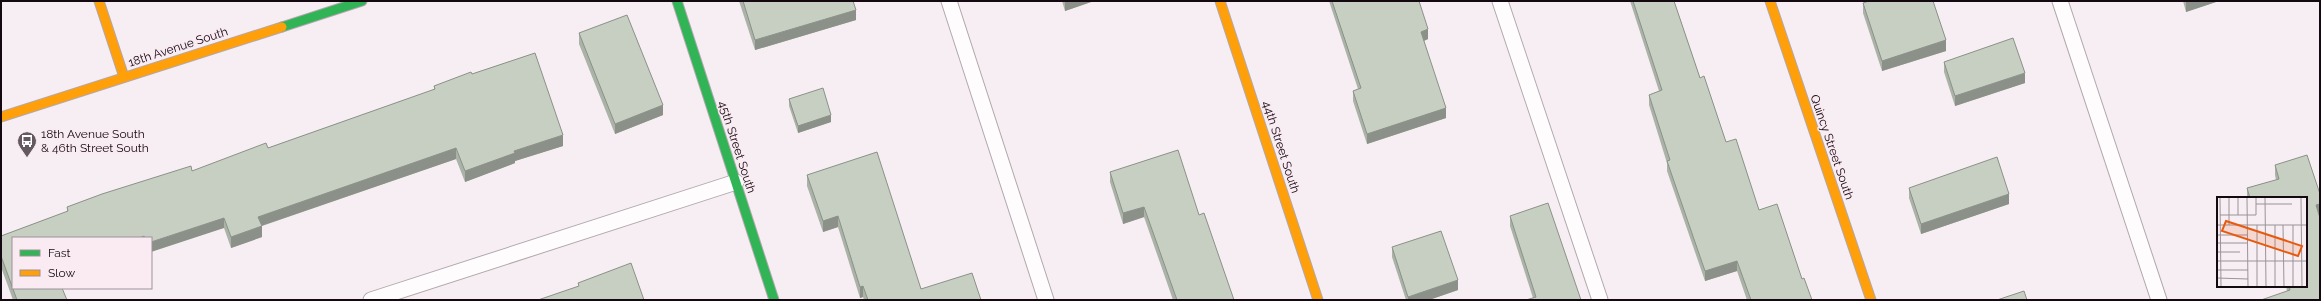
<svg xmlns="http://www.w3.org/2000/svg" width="2321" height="301" viewBox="0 0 2321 301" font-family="Raleway,sans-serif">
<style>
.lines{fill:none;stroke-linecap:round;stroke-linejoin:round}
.lane-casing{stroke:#b2a8ae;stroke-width:17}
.fast-casing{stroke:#b2a8ae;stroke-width:11}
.slow-casing{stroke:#b2a8ae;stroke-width:11}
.lane{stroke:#fefcfd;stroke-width:15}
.fast{stroke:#30b455;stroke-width:9}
.slow{stroke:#ff9f0a;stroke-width:9}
.wall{fill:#abb2a7}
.shaded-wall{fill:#8b9188}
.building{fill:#c7cfc2;stroke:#8b9188}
.labels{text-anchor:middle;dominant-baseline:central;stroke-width:3;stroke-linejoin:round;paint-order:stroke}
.street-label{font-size:12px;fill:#140910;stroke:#faebf3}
.poi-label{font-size:12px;fill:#140910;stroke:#faebf3;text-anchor:start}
.inset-road{fill:none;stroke:#9c9298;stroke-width:1}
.view{fill:#e8590c;fill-opacity:0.15;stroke:#e8590c;stroke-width:2}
.inset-edge{fill:none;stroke:#140910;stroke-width:2}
</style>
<rect width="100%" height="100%" fill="#f6eef3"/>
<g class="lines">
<defs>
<g id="lane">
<path d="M 949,1 L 1046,300"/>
<path d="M 1500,1 L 1600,300"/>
<path d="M 2060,1 L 2159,300"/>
<path d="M 371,300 L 736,182"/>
</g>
<g id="fast">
<path d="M 677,1 L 774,300"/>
<path d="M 282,27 L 362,1"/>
</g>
<g id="slow">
<path d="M 99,1 L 124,77"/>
<path d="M 1220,1 L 1318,300"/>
<path d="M 1770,1 L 1871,300"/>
<path d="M 1,117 L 282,27"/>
</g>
</defs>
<use href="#lane" class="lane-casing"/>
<use href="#fast" class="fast-casing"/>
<use href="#slow" class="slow-casing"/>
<use href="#lane" class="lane"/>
<use href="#fast" class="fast"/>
<use href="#slow" class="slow"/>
</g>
<g class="wall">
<path d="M 739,1 L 853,1 L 856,20 L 755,50 Z"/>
<path d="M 1062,1 L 1094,1 L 1065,11 Z"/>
<path d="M 1329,1 L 1419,1 L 1428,39 L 1424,41 L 1446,118 L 1367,144 L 1353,101 L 1353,91 L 1358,89 Z"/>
<path d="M 1630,1 L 1674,1 L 1700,78 L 1726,142 L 1759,210 L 1802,279 L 1812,300 L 1747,300 L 1737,271 L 1705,281 L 1667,171 L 1667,163 L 1649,105 L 1649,95 L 1659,91 Z"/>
<path d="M 2183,1 L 2219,1 L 2186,12 Z"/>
<path d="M 1863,3 L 1946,51 L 1882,71 L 1863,13 Z"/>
<path d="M 579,33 L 663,115 L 615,134 L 579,44 Z"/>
<path d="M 1944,62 L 2025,83 L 1955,106 L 1944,72 Z"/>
<path d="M 472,74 L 563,146 L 515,161 L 515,163 L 465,182 L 456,159 L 262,226 L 262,237 L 231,248 L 224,228 L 151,238 L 13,238 L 67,300 L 13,300 L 1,267 L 1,236 L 67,212 L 67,207 L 192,171 L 268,148 L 434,90 L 434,86 Z"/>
<path d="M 789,99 L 831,122 L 798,133 L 789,106 Z"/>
<path d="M 2275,165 L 2320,194 L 2320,214 L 2319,214 L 2320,300 L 2287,291 L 2286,286 L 2306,286 L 2306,198 L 2247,198 L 2247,188 L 2276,180 L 2275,175 Z"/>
<path d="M 1110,172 L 1199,215 L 1234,300 L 1173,300 L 1144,217 L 1123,224 L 1110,182 Z"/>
<path d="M 807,175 L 921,289 L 981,300 L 864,300 L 863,297 L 860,298 L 838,227 L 823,232 L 807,186 Z"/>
<path d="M 1909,188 L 2009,204 L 1921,234 L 1909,198 Z"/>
<path d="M 1510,216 L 1581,300 L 1533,298 L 1510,226 Z"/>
<path d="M 1392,247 L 1458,290 L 1429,300 L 1406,300 L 1392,257 Z"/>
</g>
<g class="shaded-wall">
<path d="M 1065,1 L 1094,1 L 1065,11 Z"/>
<path d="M 2186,1 L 2219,1 L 2186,12 Z"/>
<path d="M 856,10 L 856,20 L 755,50 L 755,40 Z"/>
<path d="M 1428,29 L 1428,39 L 1421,42 L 1421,32 Z"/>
<path d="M 1946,40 L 1946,51 L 1882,71 L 1882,61 Z"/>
<path d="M 2025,73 L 2025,83 L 1955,106 L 1955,96 Z"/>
<path d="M 663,105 L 663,115 L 615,134 L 615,124 Z"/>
<path d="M 1446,108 L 1446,118 L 1367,144 L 1367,134 Z"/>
<path d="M 831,115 L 831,122 L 798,133 L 798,126 Z"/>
<path d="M 563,135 L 563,146 L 515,161 L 515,163 L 465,182 L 465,171 L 514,151 Z"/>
<path d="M 456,148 L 456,159 L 258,227 L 258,217 Z"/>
<path d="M 2009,194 L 2009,204 L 1921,234 L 1921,224 Z"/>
<path d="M 2320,204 L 2320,214 L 2316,215 L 2316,205 Z"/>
<path d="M 1144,207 L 1144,217 L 1123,224 L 1123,213 Z"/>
<path d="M 838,216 L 838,227 L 823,232 L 823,221 Z"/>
<path d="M 224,218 L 224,228 L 151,252 L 151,242 Z"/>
<path d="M 262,226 L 262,237 L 231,248 L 231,237 Z"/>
<path d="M 1737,261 L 1737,271 L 1705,281 L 1705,271 Z"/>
<path d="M 1458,280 L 1458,290 L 1429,300 L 1408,300 L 1408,297 Z"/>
<path d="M 863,286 L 863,297 L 860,298 L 860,287 Z"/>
</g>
<g class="building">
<path d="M 743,1 L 853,1 L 856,10 L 755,40 Z"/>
<path d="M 1332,1 L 1419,1 L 1428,29 L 1421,32 L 1446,108 L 1367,134 L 1353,91 L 1361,88 Z"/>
<path d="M 1633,1 L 1674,1 L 1700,78 L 1704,76 L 1726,142 L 1736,139 L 1759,210 L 1777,204 L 1802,279 L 1804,278 L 1812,300 L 1751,300 L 1737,261 L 1705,271 L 1667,161 L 1670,160 L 1649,95 L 1662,90 Z"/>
<path d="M 1869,1 L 1933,1 L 1946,40 L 1882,61 L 1863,3 Z"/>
<path d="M 627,15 L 663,105 L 615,124 L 579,33 Z"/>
<path d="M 2013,38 L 2025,73 L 1955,96 L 1944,62 Z"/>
<path d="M 535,53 L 563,135 L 514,151 L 515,153 L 465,171 L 456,148 L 258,217 L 262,226 L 231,237 L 224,218 L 151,242 L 151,238 L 145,238 L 144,236 L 140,238 L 13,238 L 13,288 L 62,288 L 67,300 L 17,300 L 1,256 L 1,236 L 68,211 L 67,207 L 102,194 L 191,166 L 192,171 L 266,143 L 268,148 L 435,89 L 434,86 L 471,72 L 472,74 Z"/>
<path d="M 823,88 L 831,115 L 798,126 L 789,99 Z"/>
<path d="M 1178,150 L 1199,215 L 1204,213 L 1234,300 L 1177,300 L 1144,207 L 1123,213 L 1110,172 Z"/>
<path d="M 877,152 L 921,289 L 972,273 L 981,300 L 868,300 L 863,286 L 860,287 L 838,216 L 823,221 L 807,175 Z"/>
<path d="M 2307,155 L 2320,194 L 2320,204 L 2316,205 L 2320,218 L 2320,300 L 2261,300 L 2290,290 L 2289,286 L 2306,286 L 2306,198 L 2250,198 L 2247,188 L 2279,179 L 2275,165 Z"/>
<path d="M 1997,157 L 2009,194 L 1921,224 L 1909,188 Z"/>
<path d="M 1548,203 L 1581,300 L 1526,300 L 1536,297 L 1510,216 Z"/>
<path d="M 1441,231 L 1458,280 L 1408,297 L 1392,247 Z"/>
<path d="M 631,263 L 644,300 L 538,300 L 579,286 L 578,283 Z"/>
<path d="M 2024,291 L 2027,300 L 1997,300 Z"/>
</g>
<defs>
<symbol id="bus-pin" viewBox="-11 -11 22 30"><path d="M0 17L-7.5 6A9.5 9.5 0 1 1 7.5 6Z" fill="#63595f" stroke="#faebf3"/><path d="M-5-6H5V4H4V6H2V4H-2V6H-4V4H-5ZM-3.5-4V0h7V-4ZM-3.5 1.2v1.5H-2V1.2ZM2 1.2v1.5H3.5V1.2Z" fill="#fff"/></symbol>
</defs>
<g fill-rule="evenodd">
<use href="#bus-pin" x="16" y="130" width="22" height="30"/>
</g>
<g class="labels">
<g class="street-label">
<text transform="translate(178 47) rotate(-18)">18th Avenue South</text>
<text transform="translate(737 147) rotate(72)">45th Street South</text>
<text transform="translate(1281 147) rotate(72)">44th Street South</text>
<text transform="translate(1832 147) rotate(71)">Quincy Street South</text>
</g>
<g class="poi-label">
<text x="41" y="134">18th Avenue South<tspan x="41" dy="14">&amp; 46th Street South</tspan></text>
</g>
</g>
<g transform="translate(2217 197)">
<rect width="90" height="90" fill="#f6eef3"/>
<path class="inset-road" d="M 3,0 L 4,90M 12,0 L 12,28M 21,0 L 21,18M 30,0 L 31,90M 48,0 L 49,90M 84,0 L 85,90M 39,7 L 75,7M 3,18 L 39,18 L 39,0M 0,28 L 90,28M 40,28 L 40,90M 58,28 L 58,90M 66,28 L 67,90M 76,28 L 76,90M 0,38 L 31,38M 0,46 L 31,46M 0,55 L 23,55M 0,64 L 90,64M 0,73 L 31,73M 0,81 L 31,82M 4,90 L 31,90"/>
<path class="view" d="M 9,24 L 85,49 L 81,59 L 5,34 Z"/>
<rect width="90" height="90" class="inset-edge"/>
</g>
<rect width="2321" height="301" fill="none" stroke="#140910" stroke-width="4"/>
<rect x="12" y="237" width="140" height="52" fill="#faebf3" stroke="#9e9198"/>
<rect x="20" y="250" width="20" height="6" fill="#30b455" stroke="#9e9198"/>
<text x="48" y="257" font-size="12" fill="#140910">Fast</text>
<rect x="20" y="270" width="20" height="6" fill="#ff9f0a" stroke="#9e9198"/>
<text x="48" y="277" font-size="12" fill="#140910">Slow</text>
</svg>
